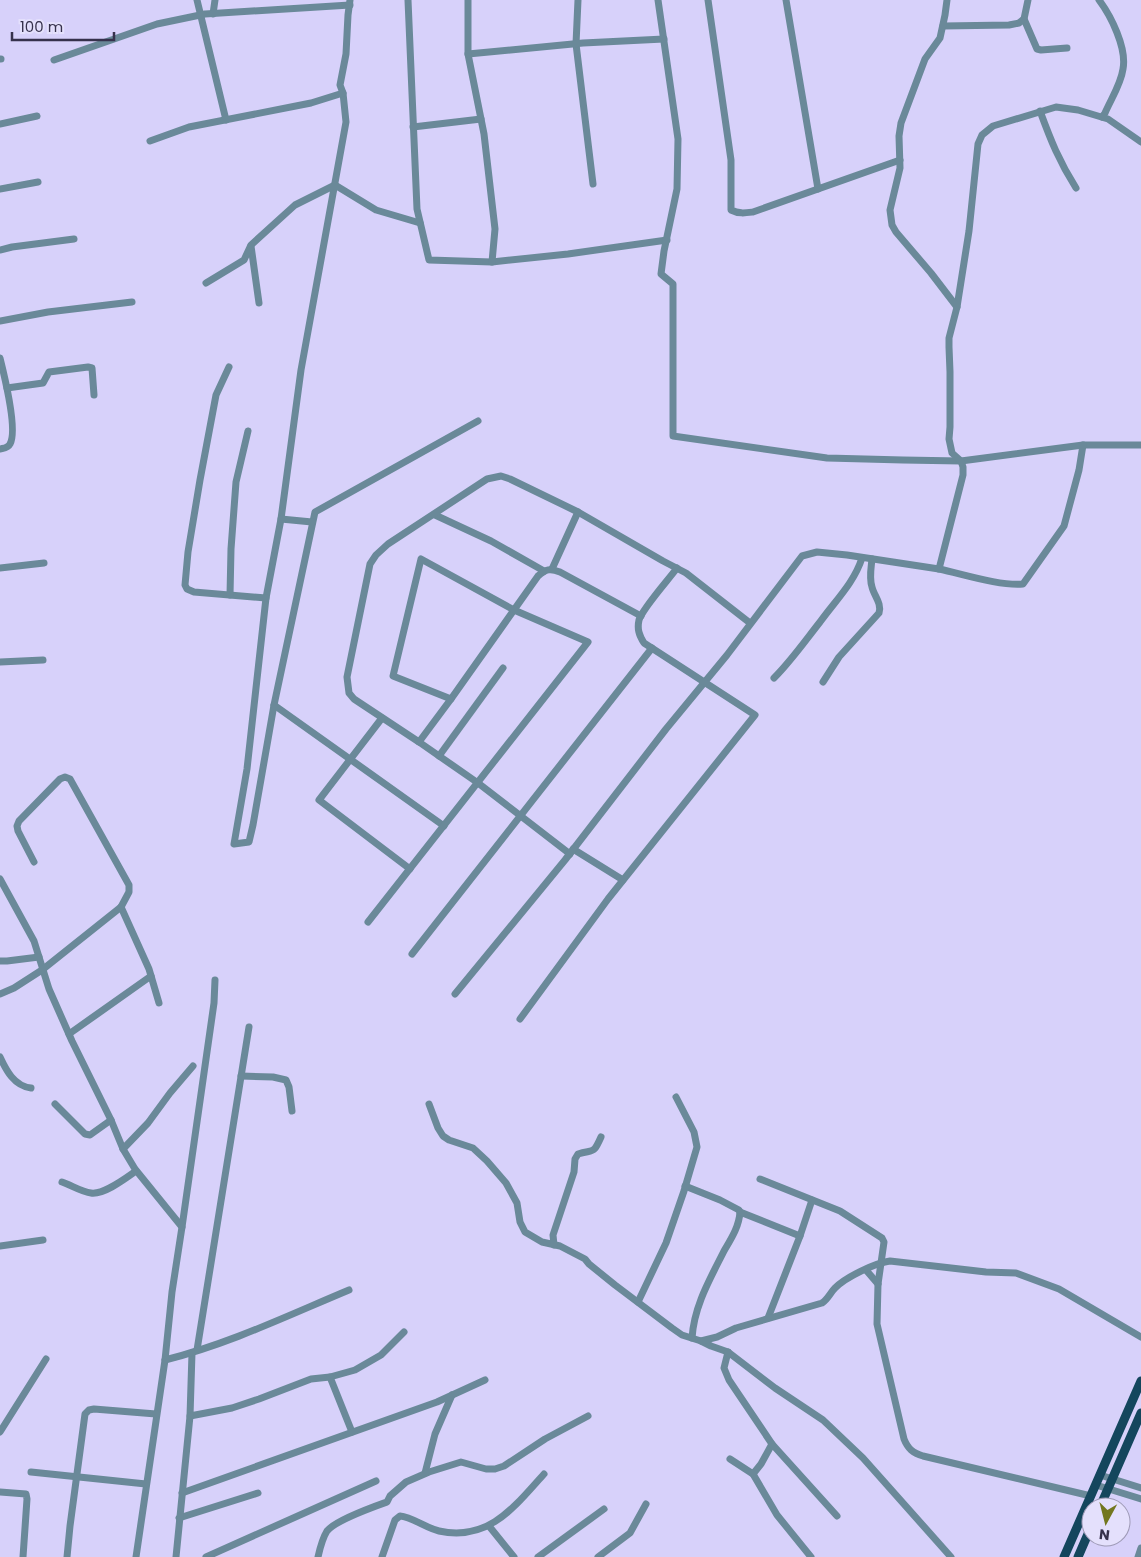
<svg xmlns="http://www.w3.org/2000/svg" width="1141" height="1557" viewBox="0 0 1141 1557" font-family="Poppins,sans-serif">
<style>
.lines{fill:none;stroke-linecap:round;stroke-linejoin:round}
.minor{stroke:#6a8999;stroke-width:7}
.major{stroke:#14465d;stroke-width:9}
</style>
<rect width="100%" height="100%" fill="#d7d1fa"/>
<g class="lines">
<g class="minor">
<path d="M 197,0 L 226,120"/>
<path d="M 350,0 L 348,15 L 346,54 L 340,85 L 343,93 L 346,122 L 301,370 L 281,519 L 266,598 L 247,769 L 234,844 L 249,842 L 253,825 L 274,705 L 315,512 L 478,421"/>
<path d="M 408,0 L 417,209 L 429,260 L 492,262 L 568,254 L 667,240"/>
<path d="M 468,0 L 468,54 L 484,134 L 495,229 L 492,262"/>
<path d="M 578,0 L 576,44 L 593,184"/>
<path d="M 658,0 L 678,139 L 677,189 L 664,251 L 661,274 L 673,284 L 673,436 L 827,458 L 903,460 L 961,461 L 1083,445 L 1141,445"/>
<path d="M 708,0 L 731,160 L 731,210 C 739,214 745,213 753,212 L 900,160"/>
<path d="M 786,0 L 818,189"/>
<path d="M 1099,0 C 1111,16 1127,48 1123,69 C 1121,84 1111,99 1105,113 L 1102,117"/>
<path d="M 213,14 L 215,0"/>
<path d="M 1024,19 L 1037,49 L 1041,50 L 1067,48"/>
<path d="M 943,26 L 1009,25 L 1019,23 L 1024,19 L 1028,0"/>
<path d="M 468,54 L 583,43 L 664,39"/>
<path d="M 0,59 L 1,59"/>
<path d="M 54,60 L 157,24 L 205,14 L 350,5"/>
<path d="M 1040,111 C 1051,141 1059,161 1076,188"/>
<path d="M 0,124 L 37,116"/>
<path d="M 413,127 L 481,119"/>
<path d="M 150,141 L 189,127 L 311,103 L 343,93"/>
<path d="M 0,189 L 38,182"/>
<path d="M 251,246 L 259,303"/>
<path d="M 0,250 L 12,247 L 74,239"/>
<path d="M 206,283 L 244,260 L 251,245 L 295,205 L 335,185 L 376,210 L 420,223"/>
<path d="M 957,307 L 969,231 L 978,144 L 982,135 L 993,126 L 1056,107 L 1078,110 L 1108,119 L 1141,142"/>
<path d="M 0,321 L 48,312 L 132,302"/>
<path d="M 0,358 C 4,374 18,430 10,444 C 8,448 4,448 0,449"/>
<path d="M 229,367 L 216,395 L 200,480 L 188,552 L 185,585 L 187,589 L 194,592 L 266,598"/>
<path d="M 7,388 L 43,383 L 49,372 L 88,367 L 92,368 L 94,395"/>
<path d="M 435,515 L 491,541 L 544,571"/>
<path d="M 281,519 L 312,522"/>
<path d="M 0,568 L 44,563"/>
<path d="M 552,569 L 578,512"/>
<path d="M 939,569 C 963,574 999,586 1023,584 L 1064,526 L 1079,470 L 1083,445"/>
<path d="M 230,595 L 231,549 L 236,482 L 248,431"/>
<path d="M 0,662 L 43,660"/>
<path d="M 774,678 C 791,661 805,641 820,622 C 835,601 854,583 862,558"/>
<path d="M 823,682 L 839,657 L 879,613 C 882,603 874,596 872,587 C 869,578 871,569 872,559"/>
<path d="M 274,705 L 444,826"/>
<path d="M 382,718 L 319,800 L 410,869"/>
<path d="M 419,742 L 451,699 L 538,576 C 546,569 550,568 560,572 L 641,616"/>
<path d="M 439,756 L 503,668"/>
<path d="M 573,849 L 623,880"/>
<path d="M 570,854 L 478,783 L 419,742 L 354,699 L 349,693 L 347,677 L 370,564 L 376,555 L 388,544 L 487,479 L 501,476 L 510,479 L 578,512 L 663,561 L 686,573 L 750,623"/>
<path d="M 0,879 L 34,941 L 49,989 L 72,1041 L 111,1120 L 123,1149 L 135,1169 L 182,1227 L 172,1292 L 165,1360 L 136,1557"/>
<path d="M 121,907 L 149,969 L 159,1003"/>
<path d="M 368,922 L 588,642 L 514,610 L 421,559 L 393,676 L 451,699"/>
<path d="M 412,954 L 652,648"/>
<path d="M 0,961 L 7,961 L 39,957"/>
<path d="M 0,994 L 14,988 L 42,970 L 121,907 L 129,892 L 129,885 L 70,779 L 65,777 L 60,779 L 19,821 L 17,826 L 18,831 L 34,862"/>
<path d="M 455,994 L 565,860 L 666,729 L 727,655 L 802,556 L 817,552 L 847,555 L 939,569 L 963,475 L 963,467 L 961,461 L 952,453 L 949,439 L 950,427 L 950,372 L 949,347 L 949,338 L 957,307 L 931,273 L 896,232 L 892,225 L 890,210 L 900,168 L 899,136 L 901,123 L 925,59 L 940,38 L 945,15 L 947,0"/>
<path d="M 520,1019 L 608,899 L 755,715 L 644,643 C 639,635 637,629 639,620 C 642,609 669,579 677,568"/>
<path d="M 69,1034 L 151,976"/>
<path d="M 0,1057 C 6,1070 14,1086 31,1088"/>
<path d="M 241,1076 L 273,1077 L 286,1080 L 289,1087 L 292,1111"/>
<path d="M 55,1104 L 85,1134 L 90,1135 L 111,1120"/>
<path d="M 429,1104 L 438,1128 L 443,1136 L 449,1140 L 473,1148 L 487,1161 L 506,1183 L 517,1203 L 520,1222 L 525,1232 L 542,1242 L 560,1246 L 585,1259 L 589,1264 L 615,1285 L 672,1328 L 682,1335 L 701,1341 L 711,1346 L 728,1352 L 775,1388 L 823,1420 L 863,1458 L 951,1557"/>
<path d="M 123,1149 L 148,1123 L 170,1093 L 193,1066"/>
<path d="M 760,1179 L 840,1211 L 882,1238 L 884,1242 L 878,1284 L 877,1324 L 904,1439 C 908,1449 913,1453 923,1456 L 1091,1496"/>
<path d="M 62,1182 C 71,1185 82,1192 91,1193 C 104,1195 126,1178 136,1171"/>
<path d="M 685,1186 L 720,1200 L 739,1210 L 740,1212 C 739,1227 731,1239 724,1251 C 710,1279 694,1306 692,1338"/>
<path d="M 740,1212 L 800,1236"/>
<path d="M 182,1227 L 214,1003 L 215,980"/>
<path d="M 554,1245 L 553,1235 L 574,1172 L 575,1159 L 578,1154 C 594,1149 593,1155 601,1137"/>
<path d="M 0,1246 L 43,1240"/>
<path d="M 866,1270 L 878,1284"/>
<path d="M 638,1302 L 666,1243 L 684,1191 L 697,1147 L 694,1132 L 676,1097"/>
<path d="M 768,1318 L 800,1236 L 812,1200"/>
<path d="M 701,1341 L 717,1337 L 736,1328 L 822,1303 C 828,1299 830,1293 835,1288 C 846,1277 875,1263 890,1261 L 986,1272 L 1016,1273 L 1059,1289 L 1141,1337"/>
<path d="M 197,1350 L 249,1027"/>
<path d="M 728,1352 L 724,1368 L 729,1380 L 772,1444 L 761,1464 L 753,1474"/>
<path d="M 192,1353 L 190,1416 L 232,1408 L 259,1399 L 311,1379 L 330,1377 L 355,1370 L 381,1355 L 404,1332"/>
<path d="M 165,1360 C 229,1344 289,1315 349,1290"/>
<path d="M 330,1377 L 352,1432"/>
<path d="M 0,1432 L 46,1359"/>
<path d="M 772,1444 L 837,1516"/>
<path d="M 730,1459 L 753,1474 L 777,1515 L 811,1557"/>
<path d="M 31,1472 L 146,1484"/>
<path d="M 425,1473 L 435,1434 L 452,1395"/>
<path d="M 1100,1475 L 1141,1488"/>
<path d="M 1096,1485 L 1141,1499"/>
<path d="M 0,1492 L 26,1494 L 27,1499 L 23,1557"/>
<path d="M 182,1493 L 437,1402 L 485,1380"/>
<path d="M 179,1518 L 258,1493"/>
<path d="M 489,1526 L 514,1557"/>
<path d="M 67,1557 L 70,1526 L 85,1414 L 89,1410 L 94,1409 L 156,1414"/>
<path d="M 176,1557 L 190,1416"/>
<path d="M 206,1557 L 376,1481"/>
<path d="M 318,1557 C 320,1548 322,1539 327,1531 C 336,1520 373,1507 387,1502 L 390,1496 L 406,1482 L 429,1472 L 461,1462 L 486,1469 L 495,1469 L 504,1466 L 545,1439 L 588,1416"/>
<path d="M 382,1557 L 395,1520 L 400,1516 C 412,1517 426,1528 439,1531 C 489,1542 515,1506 544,1474"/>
<path d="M 538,1557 L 604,1509"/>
<path d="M 598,1557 L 630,1533 L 646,1504"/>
<path d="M 1138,1557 L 1141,1548"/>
</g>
<g class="major">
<path d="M 1100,1507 L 1141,1413"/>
<path d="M 1064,1557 L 1141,1381"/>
<path d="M 1078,1557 L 1091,1527"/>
</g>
</g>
<g transform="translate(1106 1522) rotate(187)"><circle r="24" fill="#e4e0fc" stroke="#9e9ab6"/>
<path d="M0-4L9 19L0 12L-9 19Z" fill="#73771f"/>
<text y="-8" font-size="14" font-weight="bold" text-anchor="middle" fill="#36314c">N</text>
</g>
<path d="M12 32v8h102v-8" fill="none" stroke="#36314c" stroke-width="2.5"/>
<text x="20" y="32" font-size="15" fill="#36314c" stroke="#e4e0fc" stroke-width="4" paint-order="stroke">100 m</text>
</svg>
